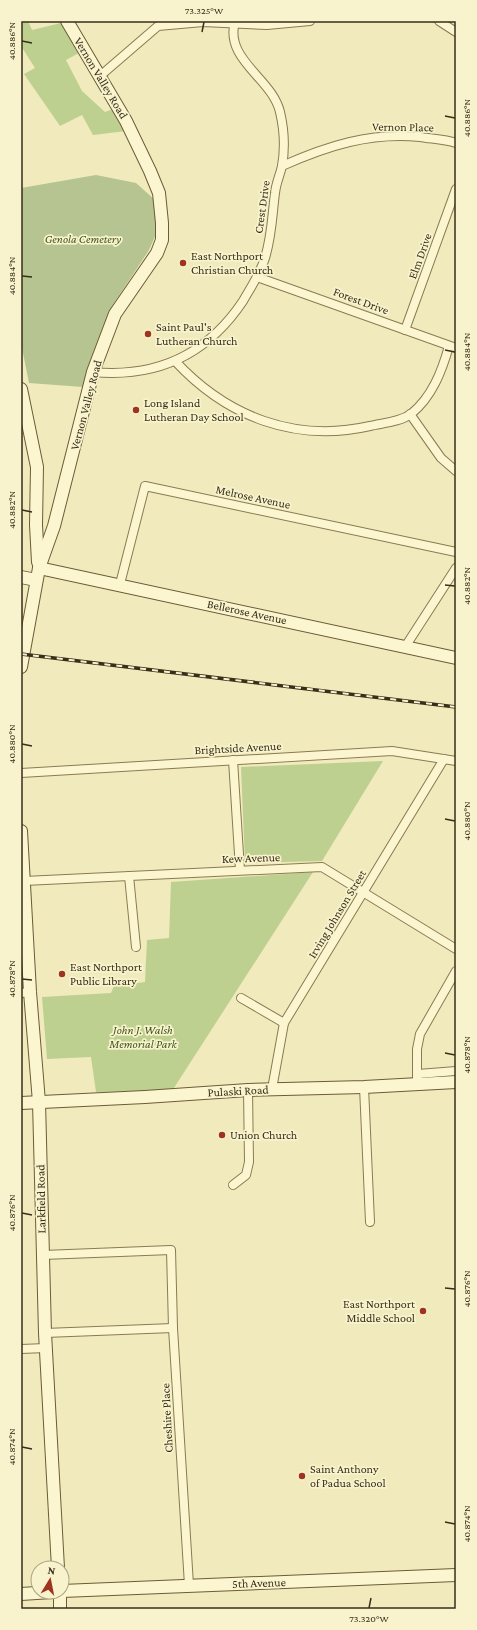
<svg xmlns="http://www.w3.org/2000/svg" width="477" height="1630" viewBox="0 0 477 1630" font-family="'Crimson Pro',serif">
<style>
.green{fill:#bed090}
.cemetery{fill:#b5c490}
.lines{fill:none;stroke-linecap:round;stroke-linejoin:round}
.street-casing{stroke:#8a7a54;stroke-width:10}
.secondary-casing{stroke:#6c5b38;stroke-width:14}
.street{stroke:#fcf6d0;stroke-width:8}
.secondary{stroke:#fcf6d0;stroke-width:12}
.rail-casing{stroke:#382e1a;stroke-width:3.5}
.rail{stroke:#f8f3cc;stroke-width:2;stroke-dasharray:6;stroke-linecap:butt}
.ticks{fill:none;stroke:#382e1a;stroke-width:1.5}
.poi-dot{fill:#9e341f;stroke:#f8f3cc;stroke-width:1.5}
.labels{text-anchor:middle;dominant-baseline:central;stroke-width:3.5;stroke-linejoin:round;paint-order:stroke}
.street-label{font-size:12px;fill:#382e1a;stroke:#f8f3cc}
.park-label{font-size:12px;font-style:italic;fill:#3f561f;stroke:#f8f3cc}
.poi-label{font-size:12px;fill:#382e1a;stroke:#f8f3cc;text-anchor:start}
.neatline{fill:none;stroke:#382e1a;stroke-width:1.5}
.ticks-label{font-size:10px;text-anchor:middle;fill:#382e1a}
</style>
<rect width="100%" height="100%" fill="#f1eabc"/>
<g class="green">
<path d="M 21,21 L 28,21 L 32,30 L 61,23 L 79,53 L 66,60 L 82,91 L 105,112 L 113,109 L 126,131 L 93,135 L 82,115 L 60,126 L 24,74 L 35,68 L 21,46 Z"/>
<path d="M 383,761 L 322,861 L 245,863 L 241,767 Z"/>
<path d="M 313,872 L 172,1091 L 96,1092 L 91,1057 L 47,1059 L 42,997 L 111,993 L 114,986 L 145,982 L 147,940 L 169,938 L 171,882 Z"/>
</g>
<path class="cemetery" d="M 96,175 L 136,183 L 155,200 L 157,232 L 149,250 L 112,306 L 83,387 L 29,383 L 21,343 L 21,188 Z"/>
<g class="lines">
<defs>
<g id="street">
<path d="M 439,21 L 456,32"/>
<path d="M 100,76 L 158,26 L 203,22 L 267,25 L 310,21"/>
<path d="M 282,166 C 327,146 370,132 420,137 C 432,139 444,139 456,143"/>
<path d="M 257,277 L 456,348"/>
<path d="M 405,330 L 456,189"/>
<path d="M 175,361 C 227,417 295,443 370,426 C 383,423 400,422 411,414 C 432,397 442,371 449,346"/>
<path d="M 93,372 C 157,378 207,355 243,301 C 251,287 260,274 265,258 C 272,235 272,216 275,193 C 276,183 280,175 282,166 C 285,149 284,129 280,112 C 272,78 224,60 235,21"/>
<path d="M 410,414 L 441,458 L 456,471"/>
<path d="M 120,584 L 145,486 L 456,552"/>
<path d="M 405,647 L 456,568"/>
<path d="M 233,760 L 240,870"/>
<path d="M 21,773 L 392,751 L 456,761"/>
<path d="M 129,876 L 136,947"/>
<path d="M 24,881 L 322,867 L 456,949"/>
<path d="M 21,993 L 30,992"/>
<path d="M 241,998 L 284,1023"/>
<path d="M 418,1074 L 456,1071"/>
<path d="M 417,1084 L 417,1049 L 420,1034 L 456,971"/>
<path d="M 364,1087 L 370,1222"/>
<path d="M 272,1089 L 284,1023 L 444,759"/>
<path d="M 233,1185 L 246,1175 L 249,1162 L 248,1090"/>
<path d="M 43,1255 L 171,1250 L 173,1328 L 189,1585"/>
<path d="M 45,1333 L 173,1328"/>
<path d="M 21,1349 L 46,1348"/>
</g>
<g id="secondary">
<path d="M 21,389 L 37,467 L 36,525 L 38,562"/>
<path d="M 39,568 L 456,658"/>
<path d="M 21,577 L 36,580"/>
<path d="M 21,667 L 39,568 L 54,526 L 93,372 L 115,314 L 157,253 L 162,240 L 162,223 L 159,193 L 150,171 L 126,121 L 67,21"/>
<path d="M 21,831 L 30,992 L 39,1102 L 45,1333 L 58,1568"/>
<path d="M 21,1103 L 145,1097 L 248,1090 L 364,1087 L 456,1082"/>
<path d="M 62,1591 L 456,1575"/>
<path d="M 60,1592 L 60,1609"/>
<path d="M 21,1594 L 52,1592"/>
</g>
</defs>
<use href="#street" class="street-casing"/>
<use href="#secondary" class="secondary-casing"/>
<use href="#street" class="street"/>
<use href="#secondary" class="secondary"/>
<defs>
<path id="rail" d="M 21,654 L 456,707"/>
</defs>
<use href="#rail" class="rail-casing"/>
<use href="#rail" class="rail"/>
</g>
<path class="ticks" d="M 202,32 L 204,22M 22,41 L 32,43M 445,116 L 455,118M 22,276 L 32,277M 445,350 L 455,352M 22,510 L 32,512M 445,585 L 455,586M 22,744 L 32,746M 445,819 L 455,821M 22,979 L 32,980M 445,1053 L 455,1055M 22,1213 L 32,1215M 445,1288 L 455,1289M 22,1447 L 32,1449M 445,1522 L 455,1524M 369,1608 L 371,1598"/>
<g class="poi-dot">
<circle cx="183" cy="263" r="4"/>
<circle cx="148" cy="334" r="4"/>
<circle cx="136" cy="410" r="4"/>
<circle cx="62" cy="974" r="4"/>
<circle cx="222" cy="1135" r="4"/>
<circle cx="423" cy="1311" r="4"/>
<circle cx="302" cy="1476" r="4"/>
</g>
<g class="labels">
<g class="street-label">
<text transform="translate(101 78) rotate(59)">Vernon Valley Road</text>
<text transform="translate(403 127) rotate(1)">Vernon Place</text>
<text transform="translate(262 207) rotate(-82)">Crest Drive</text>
<text transform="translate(420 256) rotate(-70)">Elm Drive</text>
<text transform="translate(361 301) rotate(20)">Forest Drive</text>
<text transform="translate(86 405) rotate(-75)">Vernon Valley Road</text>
<text transform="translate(253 497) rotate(12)">Melrose Avenue</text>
<text transform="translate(247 612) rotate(12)">Bellerose Avenue</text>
<text transform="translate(238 748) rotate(-3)">Brightside Avenue</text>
<text transform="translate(251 858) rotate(-2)">Kew Avenue</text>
<text transform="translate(337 914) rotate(-59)">Irving Johnson Street</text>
<text transform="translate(238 1091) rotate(-3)">Pulaski Road</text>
<text transform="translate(41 1199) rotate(-91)">Larkfield Road</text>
<text transform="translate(167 1418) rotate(-93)">Cheshire Place</text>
<text transform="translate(259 1583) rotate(-2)">5th Avenue</text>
</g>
<g class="park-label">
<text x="83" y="239">Genola Cemetery</text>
<text x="143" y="1030">John J. Walsh<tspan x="143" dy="14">Memorial Park</tspan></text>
</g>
<g class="poi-label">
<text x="191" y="256">East Northport<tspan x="191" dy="14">Christian Church</tspan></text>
<text x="156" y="327">Saint Paul's<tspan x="156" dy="14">Lutheran Church</tspan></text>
<text x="144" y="403">Long Island<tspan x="144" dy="14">Lutheran Day School</tspan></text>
<text x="70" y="967">East Northport<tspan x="70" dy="14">Public Library</tspan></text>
<text x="230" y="1135">Union Church</text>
<text x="415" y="1304" text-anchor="end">East Northport<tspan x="415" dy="14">Middle School</tspan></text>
<text x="310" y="1469">Saint Anthony<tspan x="310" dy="14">of Padua School</tspan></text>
</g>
</g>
<rect width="477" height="1630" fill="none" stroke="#f8f3cc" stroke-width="44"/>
<g transform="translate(50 1580) rotate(10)"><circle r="19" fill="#f8f3cc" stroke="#aba485"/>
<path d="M0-3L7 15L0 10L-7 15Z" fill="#9e341f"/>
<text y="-6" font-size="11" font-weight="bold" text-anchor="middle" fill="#382e1a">N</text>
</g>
<rect x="22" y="22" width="433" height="1586" class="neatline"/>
<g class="ticks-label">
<text x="204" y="14">73.325°W</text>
<text transform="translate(11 41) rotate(-90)" y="4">40.886°N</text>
<text transform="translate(466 118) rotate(-90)" y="4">40.886°N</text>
<text transform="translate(11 276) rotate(-90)" y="4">40.884°N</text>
<text transform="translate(466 352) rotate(-90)" y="4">40.884°N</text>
<text transform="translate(11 510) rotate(-90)" y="4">40.882°N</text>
<text transform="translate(466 586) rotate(-90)" y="4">40.882°N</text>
<text transform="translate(11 744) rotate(-90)" y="4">40.880°N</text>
<text transform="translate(466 821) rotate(-90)" y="4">40.880°N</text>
<text transform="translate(11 979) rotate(-90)" y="4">40.878°N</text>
<text transform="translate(466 1055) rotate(-90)" y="4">40.878°N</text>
<text transform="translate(11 1213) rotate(-90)" y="4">40.876°N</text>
<text transform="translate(466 1289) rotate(-90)" y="4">40.876°N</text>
<text transform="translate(11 1447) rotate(-90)" y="4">40.874°N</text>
<text transform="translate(466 1524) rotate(-90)" y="4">40.874°N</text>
<text x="369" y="1622">73.320°W</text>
</g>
</svg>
